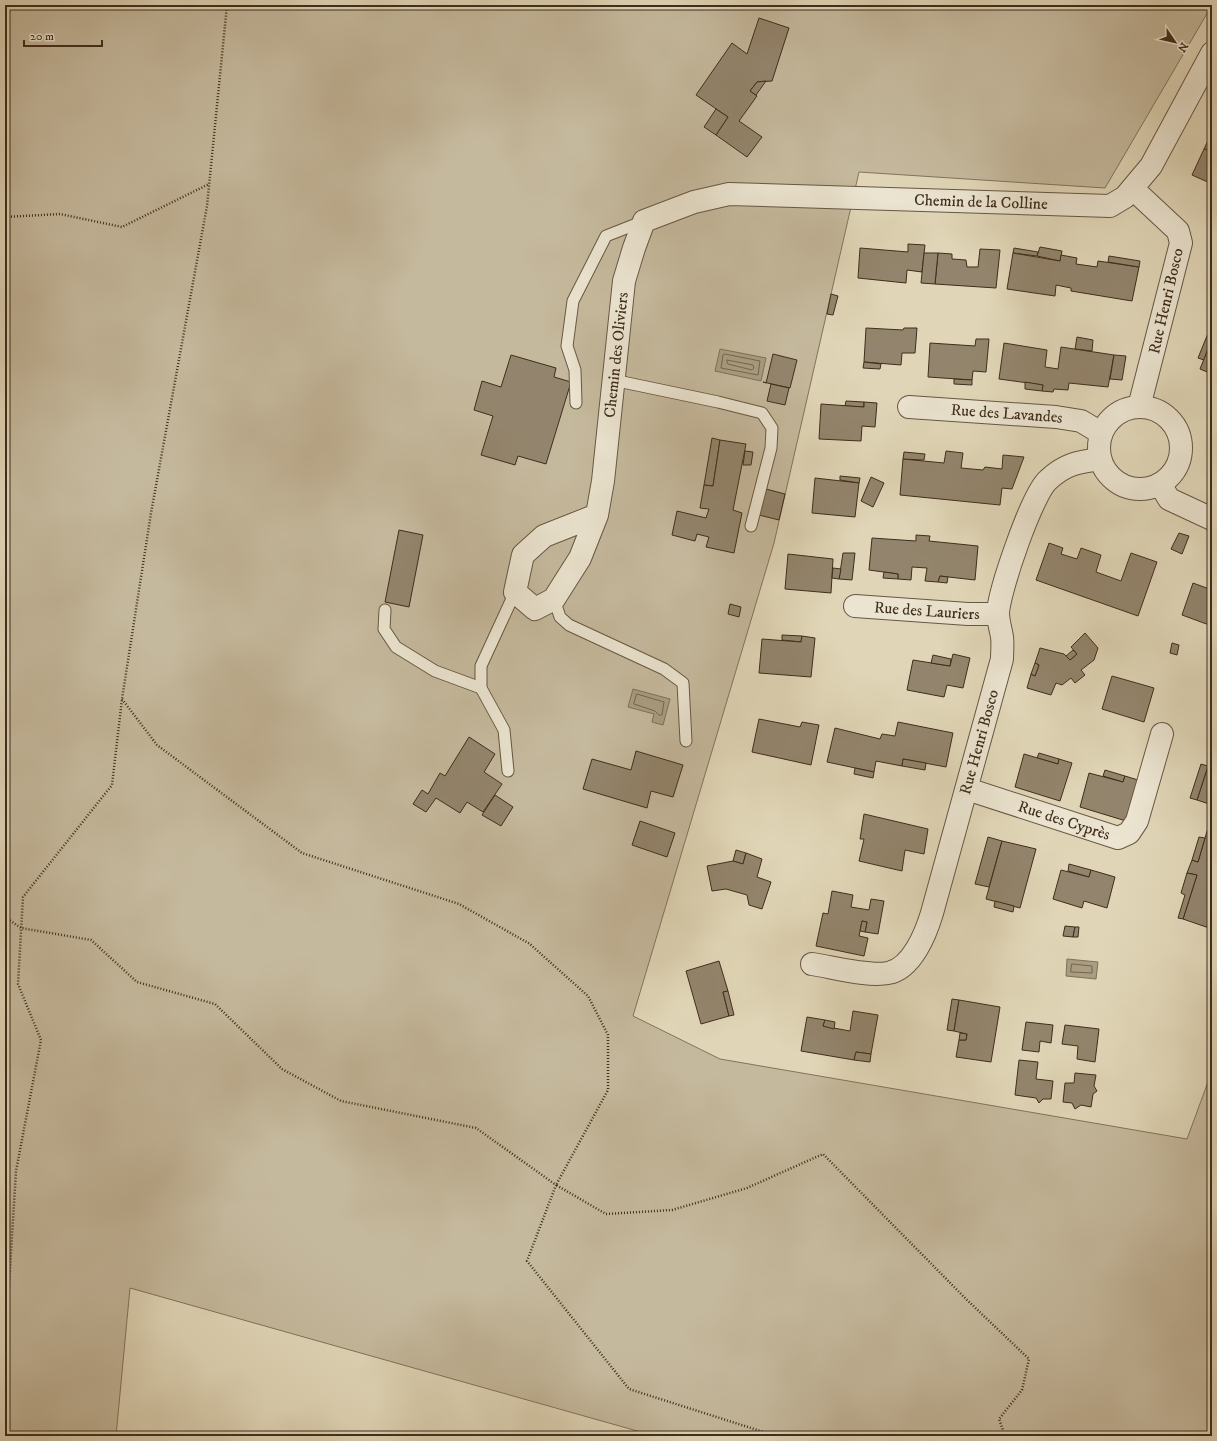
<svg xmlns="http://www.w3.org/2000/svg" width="1217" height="1441" viewBox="0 0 1217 1441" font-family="'IM FELL DW Pica',serif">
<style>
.green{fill:#c5b99d;stroke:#82735c}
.water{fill:#a99d82;stroke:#7f7059}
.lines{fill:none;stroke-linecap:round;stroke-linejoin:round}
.shore{stroke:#74654f;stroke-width:1}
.building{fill:#93856d;stroke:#3f2d1c}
.lane-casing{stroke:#675743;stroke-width:13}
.street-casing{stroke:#675743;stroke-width:24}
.path{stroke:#3f2d1c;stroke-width:2.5;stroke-dasharray:1 2;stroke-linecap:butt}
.lane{stroke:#ebe4d0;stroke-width:11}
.street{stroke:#ebe4d0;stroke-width:22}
.labels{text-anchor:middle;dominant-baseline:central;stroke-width:3;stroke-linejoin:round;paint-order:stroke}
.street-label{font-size:16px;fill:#3f2d1c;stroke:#ebe4d0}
</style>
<rect width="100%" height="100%" fill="#e0d6b7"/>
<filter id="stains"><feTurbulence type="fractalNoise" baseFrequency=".005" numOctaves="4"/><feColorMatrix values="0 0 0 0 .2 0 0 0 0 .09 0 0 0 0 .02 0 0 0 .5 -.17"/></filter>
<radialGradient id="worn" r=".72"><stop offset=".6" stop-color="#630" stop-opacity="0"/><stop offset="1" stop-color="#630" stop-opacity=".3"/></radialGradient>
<path class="green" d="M 5,5 L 1212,5 L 1105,188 L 859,172 L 774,543 L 633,1016 L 720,1059 L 1187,1139 L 1212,1071 L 1212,1436 L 655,1436 L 130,1288 L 116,1436 L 5,1436 Z"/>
<g class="water">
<path d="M 720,349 L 766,358 L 761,381 L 715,371 Z"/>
<path d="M 633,689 L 670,699 L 663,725 L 652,722 L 654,714 L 628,707 Z"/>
<path d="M 1067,959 L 1098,962 L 1096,979 L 1066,976 Z"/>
</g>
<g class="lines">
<g class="shore">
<path d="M 725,354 L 760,361 L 758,375 L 721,368 L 723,355 Z"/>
<path d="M 727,360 L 753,365 L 754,368 L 752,370 L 728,364 Z"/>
<path d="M 637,694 L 664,702 L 662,715 L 659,715 L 655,711 L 634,704 Z"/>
<path d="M 1072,964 L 1092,966 L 1092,973 L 1071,972 Z"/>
</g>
</g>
<g class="building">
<path d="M 759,18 L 789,28 L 772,81 L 757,82 L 750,91 L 757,96 L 739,121 L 762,137 L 747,157 L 716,135 L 728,117 L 696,95 L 732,43 L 747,54 Z"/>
<path d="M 766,81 L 756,95 L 750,91 L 757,82 Z"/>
<path d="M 716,109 L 728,117 L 716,135 L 704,127 Z"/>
<path d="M 1212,132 L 1212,143 L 1208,150 L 1204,149 Z"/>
<path d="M 1212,143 L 1212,184 L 1192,175 L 1204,149 L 1208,150 Z"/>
<path d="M 908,244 L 925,245 L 922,272 L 907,270 L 906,283 L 858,278 L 860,248 L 908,252 Z"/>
<path d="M 1040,247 L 1062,251 L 1060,261 L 1037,256 Z"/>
<path d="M 1014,248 L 1038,252 L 1037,256 L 1013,253 Z"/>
<path d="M 980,249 L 1000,250 L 996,288 L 935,284 L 938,253 L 952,254 L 952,259 L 966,260 L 967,267 L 978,267 Z"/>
<path d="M 924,253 L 938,253 L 935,284 L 921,283 Z"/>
<path d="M 1013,253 L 1060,261 L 1061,255 L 1077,258 L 1076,264 L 1097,267 L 1098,261 L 1139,267 L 1132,301 L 1071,291 L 1071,288 L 1056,285 L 1055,296 L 1007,289 Z"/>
<path d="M 1109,256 L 1140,261 L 1139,267 L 1108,262 Z"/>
<path d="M 831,294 L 838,296 L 833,315 L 827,314 Z"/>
<path d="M 1211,326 L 1212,339 L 1204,360 L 1198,358 Z"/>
<path d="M 866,328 L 903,330 L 904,328 L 917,328 L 915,353 L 902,353 L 901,365 L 864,362 Z"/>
<path d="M 1077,337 L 1093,340 L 1092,351 L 1075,349 Z"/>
<path d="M 976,339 L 989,339 L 986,372 L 973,371 L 972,380 L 928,377 L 930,343 L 975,346 Z"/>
<path d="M 1212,339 L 1212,374 L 1200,369 Z"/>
<path d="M 1004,343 L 1047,350 L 1045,367 L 1058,369 L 1061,347 L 1114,355 L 1108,387 L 1069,383 L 1068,390 L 1054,389 L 1053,392 L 1042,391 L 1043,385 L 999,379 Z"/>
<path d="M 773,354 L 797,360 L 790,388 L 763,382 L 766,383 Z"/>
<path d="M 511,355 L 556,368 L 554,377 L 571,382 L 546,464 L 518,456 L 515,465 L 481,455 L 493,416 L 474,410 L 482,381 L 501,387 Z"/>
<path d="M 1114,355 L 1126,356 L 1122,380 L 1110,379 Z"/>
<path d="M 864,362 L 881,364 L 880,369 L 863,368 Z"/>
<path d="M 954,379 L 972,380 L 972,385 L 954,384 Z"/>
<path d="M 1025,382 L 1043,385 L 1042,391 L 1025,389 Z"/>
<path d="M 771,384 L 789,388 L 785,405 L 767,401 Z"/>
<path d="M 846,401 L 864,402 L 864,407 L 845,406 Z"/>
<path d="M 864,402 L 877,403 L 875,427 L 862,426 L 861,441 L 819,439 L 821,404 L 864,407 Z"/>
<path d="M 1212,416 L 1212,426 L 1208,424 Z"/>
<path d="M 712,438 L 720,440 L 713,486 L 704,485 Z"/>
<path d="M 720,440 L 746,444 L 733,510 L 742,513 L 734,553 L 706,547 L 709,537 L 697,534 L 695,541 L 672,535 L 677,511 L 706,518 L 709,509 L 700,508 L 704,485 L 713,486 Z"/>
<path d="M 745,451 L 753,452 L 751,465 L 743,465 Z"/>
<path d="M 946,451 L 963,453 L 961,468 L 983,470 L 985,467 L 1002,469 L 1003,455 L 1024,457 L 1012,489 L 1002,488 L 1000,505 L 900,495 L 903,459 L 944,463 Z"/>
<path d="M 904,452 L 925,454 L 924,460 L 903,459 Z"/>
<path d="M 840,476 L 860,478 L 859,483 L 840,480 Z"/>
<path d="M 871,477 L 884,483 L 873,507 L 861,501 Z"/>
<path d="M 815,478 L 859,483 L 855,517 L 812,513 Z"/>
<path d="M 766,489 L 785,494 L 779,520 L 759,515 Z"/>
<path d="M 399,530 L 423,535 L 409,607 L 385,602 Z"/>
<path d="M 1179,533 L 1189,536 L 1182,554 L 1171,549 Z"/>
<path d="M 916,535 L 930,536 L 929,541 L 978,546 L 975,580 L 940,576 L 938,582 L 925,581 L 927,568 L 912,567 L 911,580 L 898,579 L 898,574 L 869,570 L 872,538 L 916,541 Z"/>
<path d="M 1049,543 L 1063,548 L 1061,554 L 1077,559 L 1081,548 L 1101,555 L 1096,572 L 1121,581 L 1131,553 L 1157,562 L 1138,616 L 1036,580 Z"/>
<path d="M 843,553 L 855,553 L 852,580 L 839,579 Z"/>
<path d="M 788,554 L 833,559 L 831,593 L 785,589 Z"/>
<path d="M 833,568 L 841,569 L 839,579 L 832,578 Z"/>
<path d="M 884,572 L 898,574 L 898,579 L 883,578 Z"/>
<path d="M 940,576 L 948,577 L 947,583 L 938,582 Z"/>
<path d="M 1193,583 L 1212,590 L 1212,626 L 1182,615 Z"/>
<path d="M 730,604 L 741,607 L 739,617 L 728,614 Z"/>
<path d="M 1085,633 L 1098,648 L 1094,660 L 1081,670 L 1085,675 L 1075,683 L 1071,678 L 1062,685 L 1056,683 L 1051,695 L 1027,688 L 1031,674 L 1035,676 L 1039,665 L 1035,663 L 1040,648 L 1064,654 L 1070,660 L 1077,654 L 1071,647 Z"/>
<path d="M 782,635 L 802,636 L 801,642 L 782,640 Z"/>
<path d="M 802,636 L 815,638 L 811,677 L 759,673 L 762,639 L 801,642 Z"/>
<path d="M 1172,643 L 1179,645 L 1177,655 L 1170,653 Z"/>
<path d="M 1073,650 L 1077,654 L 1070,660 L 1066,656 Z"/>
<path d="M 953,654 L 970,658 L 963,688 L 947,685 L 944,697 L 907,690 L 913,660 L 950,666 Z"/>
<path d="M 933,655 L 951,659 L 950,666 L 931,663 Z"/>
<path d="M 1035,663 L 1039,665 L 1035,676 L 1031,674 Z"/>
<path d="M 1112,676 L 1154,688 L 1144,722 L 1102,709 Z"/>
<path d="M 759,719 L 800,727 L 802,722 L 819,725 L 811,765 L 752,752 Z"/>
<path d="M 898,722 L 953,733 L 946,767 L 903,759 L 902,766 L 876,761 L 874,772 L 827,762 L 835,728 L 880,739 L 882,734 L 895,736 Z"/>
<path d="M 469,737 L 495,754 L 484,772 L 502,784 L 483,812 L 467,802 L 460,813 L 436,798 L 426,812 L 413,804 L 422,790 L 428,794 L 440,773 L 445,776 Z"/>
<path d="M 636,751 L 683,765 L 673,797 L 651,791 L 647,808 L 583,789 L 592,759 L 631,770 Z"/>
<path d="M 1039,753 L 1059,759 L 1058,764 L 1037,758 Z"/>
<path d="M 1024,754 L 1058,764 L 1059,759 L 1072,763 L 1060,801 L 1015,787 Z"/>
<path d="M 1212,754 L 1212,805 L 1197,800 Z"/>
<path d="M 903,759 L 926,763 L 925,770 L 902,766 Z"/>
<path d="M 1201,764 L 1208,766 L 1197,800 L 1190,798 Z"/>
<path d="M 855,768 L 874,772 L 873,778 L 854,774 Z"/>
<path d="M 1105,770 L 1125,776 L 1123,782 L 1103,776 Z"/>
<path d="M 1089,773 L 1123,782 L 1125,776 L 1138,780 L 1126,821 L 1080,807 Z"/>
<path d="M 495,795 L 513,807 L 501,826 L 482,815 Z"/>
<path d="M 864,814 L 928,829 L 924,854 L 905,850 L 902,871 L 859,861 L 864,839 L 860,839 Z"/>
<path d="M 640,821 L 675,833 L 667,857 L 632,845 Z"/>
<path d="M 1210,821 L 1212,822 L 1212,929 L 1183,919 L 1197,875 L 1187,873 L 1192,860 L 1198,862 Z"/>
<path d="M 988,837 L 1002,841 L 989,887 L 975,884 Z"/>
<path d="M 1199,837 L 1205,838 L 1198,862 L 1192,860 Z"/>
<path d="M 1002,841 L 1036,849 L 1020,908 L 986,899 Z"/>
<path d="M 736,850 L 746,853 L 743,864 L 733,861 Z"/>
<path d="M 746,853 L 762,859 L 757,877 L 771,882 L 762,909 L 749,905 L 747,895 L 726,889 L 712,891 L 707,866 L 733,861 L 743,864 Z"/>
<path d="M 1069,864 L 1091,870 L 1089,877 L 1068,871 Z"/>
<path d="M 1061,870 L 1089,877 L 1091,870 L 1115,877 L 1107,908 L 1084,901 L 1082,908 L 1053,899 Z"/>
<path d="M 1187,873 L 1197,875 L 1183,919 L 1178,918 L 1185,895 L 1181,893 Z"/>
<path d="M 832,891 L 853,895 L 851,907 L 869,910 L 871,899 L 884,901 L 878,934 L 865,932 L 867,922 L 862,921 L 859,936 L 868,938 L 864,956 L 816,946 L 823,913 L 828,914 Z"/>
<path d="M 995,901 L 1014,906 L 1013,912 L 994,907 Z"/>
<path d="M 862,921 L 867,922 L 865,932 L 860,931 Z"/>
<path d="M 1065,926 L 1075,927 L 1073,937 L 1063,936 Z"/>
<path d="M 1075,927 L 1079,927 L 1078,937 L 1073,937 Z"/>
<path d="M 719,961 L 728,991 L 723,992 L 729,1016 L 701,1024 L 686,971 Z"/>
<path d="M 728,991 L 734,1015 L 729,1016 L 723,992 Z"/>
<path d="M 952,999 L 959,1000 L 954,1031 L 947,1030 Z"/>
<path d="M 959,1000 L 1000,1007 L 991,1062 L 956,1057 L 959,1040 L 966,1040 L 967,1034 L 954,1031 Z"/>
<path d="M 853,1011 L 878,1015 L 871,1054 L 856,1052 L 854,1060 L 801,1051 L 807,1017 L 825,1020 L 823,1026 L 850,1031 Z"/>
<path d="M 825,1020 L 835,1022 L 834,1029 L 823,1026 Z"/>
<path d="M 1026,1022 L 1053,1025 L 1051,1043 L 1040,1041 L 1039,1052 L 1022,1050 Z"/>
<path d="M 1065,1025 L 1099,1029 L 1095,1062 L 1077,1059 L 1078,1046 L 1062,1044 Z"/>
<path d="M 960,1033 L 967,1034 L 966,1040 L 959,1040 Z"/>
<path d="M 856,1052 L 871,1054 L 870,1062 L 854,1060 Z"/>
<path d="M 1019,1060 L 1038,1062 L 1036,1079 L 1053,1081 L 1051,1099 L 1043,1099 L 1039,1103 L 1036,1098 L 1015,1095 Z"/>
<path d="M 1075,1073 L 1096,1075 L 1094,1086 L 1097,1091 L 1093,1094 L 1091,1107 L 1081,1105 L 1075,1109 L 1072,1103 L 1063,1102 L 1065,1083 L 1074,1083 Z"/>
</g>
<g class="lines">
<defs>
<g id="lane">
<path d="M 613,380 L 718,402 L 762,413 L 772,428 L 771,448 L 751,526"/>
<path d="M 576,403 L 575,370 L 567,346 L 573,301 L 606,236 L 644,221"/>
<path d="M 554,599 L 560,617 L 569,625 L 664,669 L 683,683 L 686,741"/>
<path d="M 385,610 L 384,629 L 396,647 L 435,671 L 481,688"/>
<path d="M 508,771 L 504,730 L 481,688 L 481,666 L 515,592"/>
</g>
<g id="street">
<path d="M 1133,189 L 1178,231 L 1181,243 L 1139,407"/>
<circle cx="1140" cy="448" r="41"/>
<path id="s1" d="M 909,407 L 1056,417 L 1081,421 L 1101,433"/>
<path d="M 1160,484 L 1169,499 L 1212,519"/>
<path id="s2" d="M 597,515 L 544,536 L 523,555 L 515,592 L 535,609 L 554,599 L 580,558 L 597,515 L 603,481 L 624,281 L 634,248 L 644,221 L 694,202 L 729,194 L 1110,206 L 1125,197 L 1151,166 L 1212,53"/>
<path id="s3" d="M 855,606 L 968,614 L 998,614"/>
<path id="s4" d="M 967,789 L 1118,838 L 1129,833 L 1137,821 L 1162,734"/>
<path id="s5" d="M 812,964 C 832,967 869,977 888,973 C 912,969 926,933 932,913 L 1002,659 C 1002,652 1003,644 1002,637 C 1001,630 998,621 998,613 C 999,591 1032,494 1048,480 C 1065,464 1078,462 1100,459"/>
</g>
</defs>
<use href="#lane" class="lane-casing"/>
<use href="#street" class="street-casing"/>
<g class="path">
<path d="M 5,217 L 60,214 L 122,227 L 209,184"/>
<path d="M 122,699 L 157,745 L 302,853 L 459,904 L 530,944 L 588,996 L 608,1035 L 608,1090 L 556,1185 L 606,1214 L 672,1210 L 747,1188 L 823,1154 L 966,1299 L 1029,1359 L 1022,1390 L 999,1419 L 1005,1436"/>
<path d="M 5,917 L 21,928 L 91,940 L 137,982 L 215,1004 L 282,1069 L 341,1101 L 476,1128 L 556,1185 L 527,1261 L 629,1389 L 776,1436"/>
<path d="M 5,1313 L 8,1301 L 16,1171 L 41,1040 L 18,984 L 23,897 L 112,785 L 122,699 L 151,513 L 207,206 L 227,5"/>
</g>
<use href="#lane" class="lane"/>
<use href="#street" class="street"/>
</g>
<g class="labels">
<g class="street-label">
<text stroke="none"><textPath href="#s2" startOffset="906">Chemin de la Colline</textPath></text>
<text transform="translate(1166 301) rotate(-77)">Rue Henri Bosco</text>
<text stroke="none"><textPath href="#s2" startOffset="427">Chemin des Oliviers</textPath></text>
<text stroke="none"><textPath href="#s1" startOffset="98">Rue des Lavandes</textPath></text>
<text stroke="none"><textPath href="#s3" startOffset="72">Rue des Lauriers</textPath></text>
<text stroke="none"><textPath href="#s5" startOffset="332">Rue Henri Bosco</textPath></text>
<text stroke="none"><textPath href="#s4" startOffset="102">Rue des Cyprès</textPath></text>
</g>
</g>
<rect width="1217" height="1441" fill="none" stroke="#e0d6b7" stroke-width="20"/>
<rect x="6" y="6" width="1205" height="1429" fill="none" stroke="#3f2d1c" stroke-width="2"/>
<rect x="10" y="10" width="1197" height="1421" fill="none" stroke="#3f2d1c"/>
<g transform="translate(1175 42) rotate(124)" stroke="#ebe4d0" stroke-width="3" paint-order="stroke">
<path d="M0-3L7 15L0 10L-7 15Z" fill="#3f2d1c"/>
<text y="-6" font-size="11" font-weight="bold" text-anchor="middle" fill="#3f2d1c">N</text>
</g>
<path d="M24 40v6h78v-6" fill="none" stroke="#3f2d1c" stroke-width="2"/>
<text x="30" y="40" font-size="12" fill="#3f2d1c" stroke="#ebe4d0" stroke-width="3" paint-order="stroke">20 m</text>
<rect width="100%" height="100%" filter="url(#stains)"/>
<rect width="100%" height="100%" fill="url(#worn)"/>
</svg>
